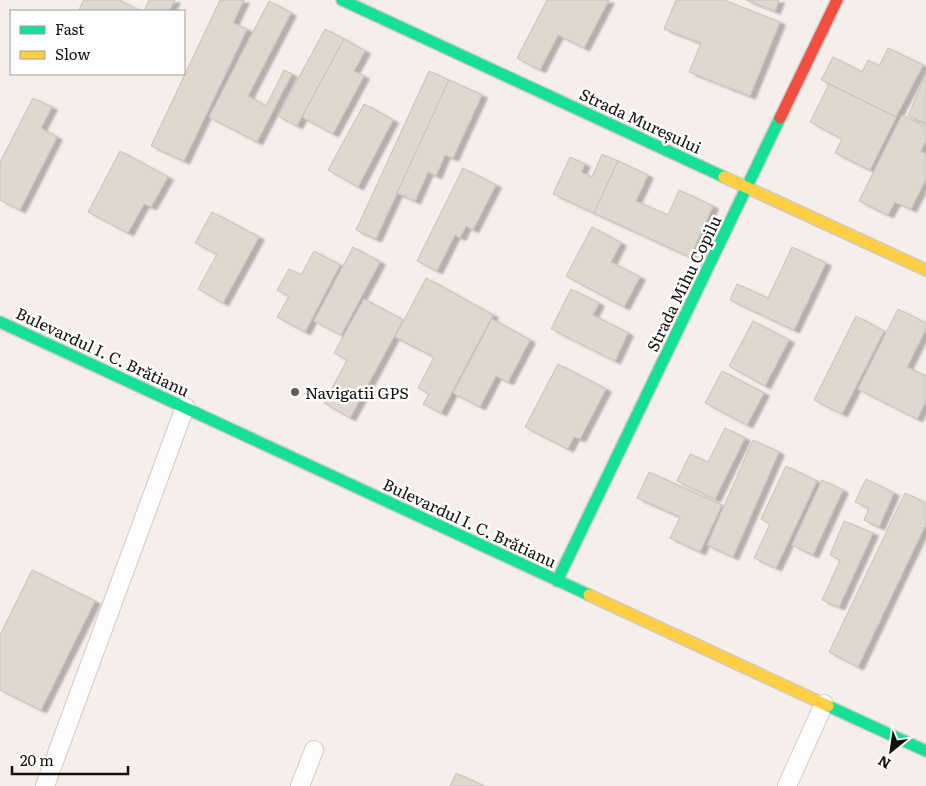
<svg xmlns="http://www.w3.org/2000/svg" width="926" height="786" viewBox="0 0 926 786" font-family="Literata,serif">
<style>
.building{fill:#e0d7cf;stroke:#c7c1be;filter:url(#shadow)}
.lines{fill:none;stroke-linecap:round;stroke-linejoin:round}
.lane-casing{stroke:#d1cbc7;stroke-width:20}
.fast-casing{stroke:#d1cbc7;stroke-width:14}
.slow-casing{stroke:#d1cbc7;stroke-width:14}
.jam-casing{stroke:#d1cbc7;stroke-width:14}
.lane{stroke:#fefcfc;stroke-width:18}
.fast{stroke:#16e098;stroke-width:11}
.slow{stroke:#ffcf43;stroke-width:11}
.jam{stroke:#f24e42;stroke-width:11}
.poi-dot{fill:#635e5b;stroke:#fdfdfd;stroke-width:2}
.labels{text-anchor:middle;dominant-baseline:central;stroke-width:5;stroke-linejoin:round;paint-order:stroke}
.street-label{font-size:16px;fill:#14100e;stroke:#fdfdfd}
.poi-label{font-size:16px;fill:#14100e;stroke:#fdfdfd;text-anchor:start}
</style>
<defs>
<filter id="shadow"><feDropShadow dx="5.5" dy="3" stdDeviation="1" flood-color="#0004"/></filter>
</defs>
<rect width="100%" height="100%" fill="#f6eeea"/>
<g class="building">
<path d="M 84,0 L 119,0 L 141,11 L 78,11 Z"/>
<path d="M 149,0 L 175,0 L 169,11 L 144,11 Z"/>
<path d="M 220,0 L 244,0 L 233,23 L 247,29 L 184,161 L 151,146 Z"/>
<path d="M 547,0 L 609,0 L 584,48 L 558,35 L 540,70 L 517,58 Z"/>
<path d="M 676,0 L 724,0 L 780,22 L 750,96 L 689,72 L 701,43 L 664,29 Z"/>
<path d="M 746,0 L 779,0 L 775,11 Z"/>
<path d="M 269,1 L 291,13 L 248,96 L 266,106 L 284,70 L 292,74 L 257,142 L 209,117 Z"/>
<path d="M 325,29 L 344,39 L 297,126 L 278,116 Z"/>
<path d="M 344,39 L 365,51 L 354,71 L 364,76 L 333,134 L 302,117 Z"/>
<path d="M 888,48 L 923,65 L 896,117 L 821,80 L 833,57 L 862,72 L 868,60 L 879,66 Z"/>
<path d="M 429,71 L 449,80 L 376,239 L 356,230 Z"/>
<path d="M 926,74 L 926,123 L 908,116 Z"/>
<path d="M 449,80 L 482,95 L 453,158 L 445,155 L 436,176 L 428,172 L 415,201 L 397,193 Z"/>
<path d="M 829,84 L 896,117 L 870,170 L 835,153 L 842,139 L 810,122 Z"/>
<path d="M 33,98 L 52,107 L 41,128 L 57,137 L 20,210 L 0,200 L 0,162 Z"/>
<path d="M 364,104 L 393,120 L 358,187 L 328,170 Z"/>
<path d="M 902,115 L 926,127 L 926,140 L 921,151 L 926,154 L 926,179 L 911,209 L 895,202 L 888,215 L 859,201 Z"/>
<path d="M 120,151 L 168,177 L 151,207 L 144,204 L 128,233 L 88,212 Z"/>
<path d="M 602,154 L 618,161 L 594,213 L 553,194 L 570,157 L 585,164 L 581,172 L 592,177 Z"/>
<path d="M 618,161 L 648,175 L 636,201 L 668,215 L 679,190 L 713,206 L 690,257 L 594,213 Z"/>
<path d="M 463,168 L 496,185 L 473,230 L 466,226 L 460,238 L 455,235 L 437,271 L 417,261 Z"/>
<path d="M 212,212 L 259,237 L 223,303 L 198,289 L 217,254 L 195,243 Z"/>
<path d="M 592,227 L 621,243 L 611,262 L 640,277 L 624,307 L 566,276 Z"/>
<path d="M 353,247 L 380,262 L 341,335 L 314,321 Z"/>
<path d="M 792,247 L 826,263 L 794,330 L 730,300 L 737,284 L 768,298 Z"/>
<path d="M 314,251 L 340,265 L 305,332 L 277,317 L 289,296 L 277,290 L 289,269 L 301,275 Z"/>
<path d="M 426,278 L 493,315 L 441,413 L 423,404 L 429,394 L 418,388 L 434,357 L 395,337 Z"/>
<path d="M 571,289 L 599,303 L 593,315 L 628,333 L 615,361 L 551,329 Z"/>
<path d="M 364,299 L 403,320 L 350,418 L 324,403 L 347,360 L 334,353 Z"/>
<path d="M 898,309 L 926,323 L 926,329 L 907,367 L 926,376 L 926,401 L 917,419 L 858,389 Z"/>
<path d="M 856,316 L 884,331 L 842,414 L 814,400 Z"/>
<path d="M 492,319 L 530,340 L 508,382 L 496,376 L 480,407 L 453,393 Z"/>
<path d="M 753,321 L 789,340 L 765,386 L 729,366 Z"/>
<path d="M 558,364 L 606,389 L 580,439 L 574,437 L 568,449 L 525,427 Z"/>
<path d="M 722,371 L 764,393 L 747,425 L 705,403 Z"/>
<path d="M 725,428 L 745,438 L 715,499 L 677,481 L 690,454 L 708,462 Z"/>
<path d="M 753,440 L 779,452 L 733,557 L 707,545 Z"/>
<path d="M 786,466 L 817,481 L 776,568 L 754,558 L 770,524 L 761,519 Z"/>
<path d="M 649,472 L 722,505 L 700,552 L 670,538 L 680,517 L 637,498 Z"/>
<path d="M 866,479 L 894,493 L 879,527 L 864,520 L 869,508 L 855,502 Z"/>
<path d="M 822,480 L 843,490 L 813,555 L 792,545 Z"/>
<path d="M 905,493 L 926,503 L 926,524 L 858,667 L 829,652 Z"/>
<path d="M 844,521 L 873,533 L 839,607 L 822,600 L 840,560 L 830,555 Z"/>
<path d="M 32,570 L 95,601 L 41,710 L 0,690 L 0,635 Z"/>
<path d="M 456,773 L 484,786 L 450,786 Z"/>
</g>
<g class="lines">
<defs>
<g id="lane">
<path d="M 45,786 L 185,407"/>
<path d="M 300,786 L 314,750"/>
<path d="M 787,786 L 824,704"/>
</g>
<g id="fast">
<path d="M 342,0 L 724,177"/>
<path d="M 0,322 L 589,595"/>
<path d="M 557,581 L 780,118"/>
<path d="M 828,706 L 926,751"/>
</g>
<g id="slow">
<path d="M 724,177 L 926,270"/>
<path d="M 589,595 L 828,706"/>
</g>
<path id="jam" d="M 780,118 L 837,0"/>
</defs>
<use href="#lane" class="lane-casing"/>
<use href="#fast" class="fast-casing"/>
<use href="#slow" class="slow-casing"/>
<use href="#jam" class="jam-casing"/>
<use href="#lane" class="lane"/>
<use href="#fast" class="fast"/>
<use href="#slow" class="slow"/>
<use href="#jam" class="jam"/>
</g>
<circle class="poi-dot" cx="295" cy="392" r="5"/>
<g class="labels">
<g class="street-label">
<text transform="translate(641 120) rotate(25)">Strada Mureșului</text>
<text transform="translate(683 283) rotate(-64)">Strada Mihu Copilu</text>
<text transform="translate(103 351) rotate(25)">Bulevardul I. C. Brătianu</text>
<text transform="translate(470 522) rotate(25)">Bulevardul I. C. Brătianu</text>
</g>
<g class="poi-label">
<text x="305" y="392">Navigatii GPS</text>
</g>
</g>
<rect x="10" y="10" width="175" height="65" fill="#fdfdfd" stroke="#a09e9d"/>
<rect x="20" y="26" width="25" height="8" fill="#16e098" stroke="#a09e9d"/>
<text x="55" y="35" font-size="15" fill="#14100e">Fast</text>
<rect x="20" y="51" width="25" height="8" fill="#ffcf43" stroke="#a09e9d"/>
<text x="55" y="60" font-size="15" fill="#14100e">Slow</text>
<g transform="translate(891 751) rotate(210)" stroke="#fdfdfd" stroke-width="4" paint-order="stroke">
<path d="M0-4L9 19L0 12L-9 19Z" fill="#14100e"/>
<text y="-8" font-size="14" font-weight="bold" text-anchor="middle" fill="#14100e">N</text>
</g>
<path d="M12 766v8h116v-8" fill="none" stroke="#14100e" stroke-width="2.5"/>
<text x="20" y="766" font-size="15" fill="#14100e" stroke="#fdfdfd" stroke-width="4" paint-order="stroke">20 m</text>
</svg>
